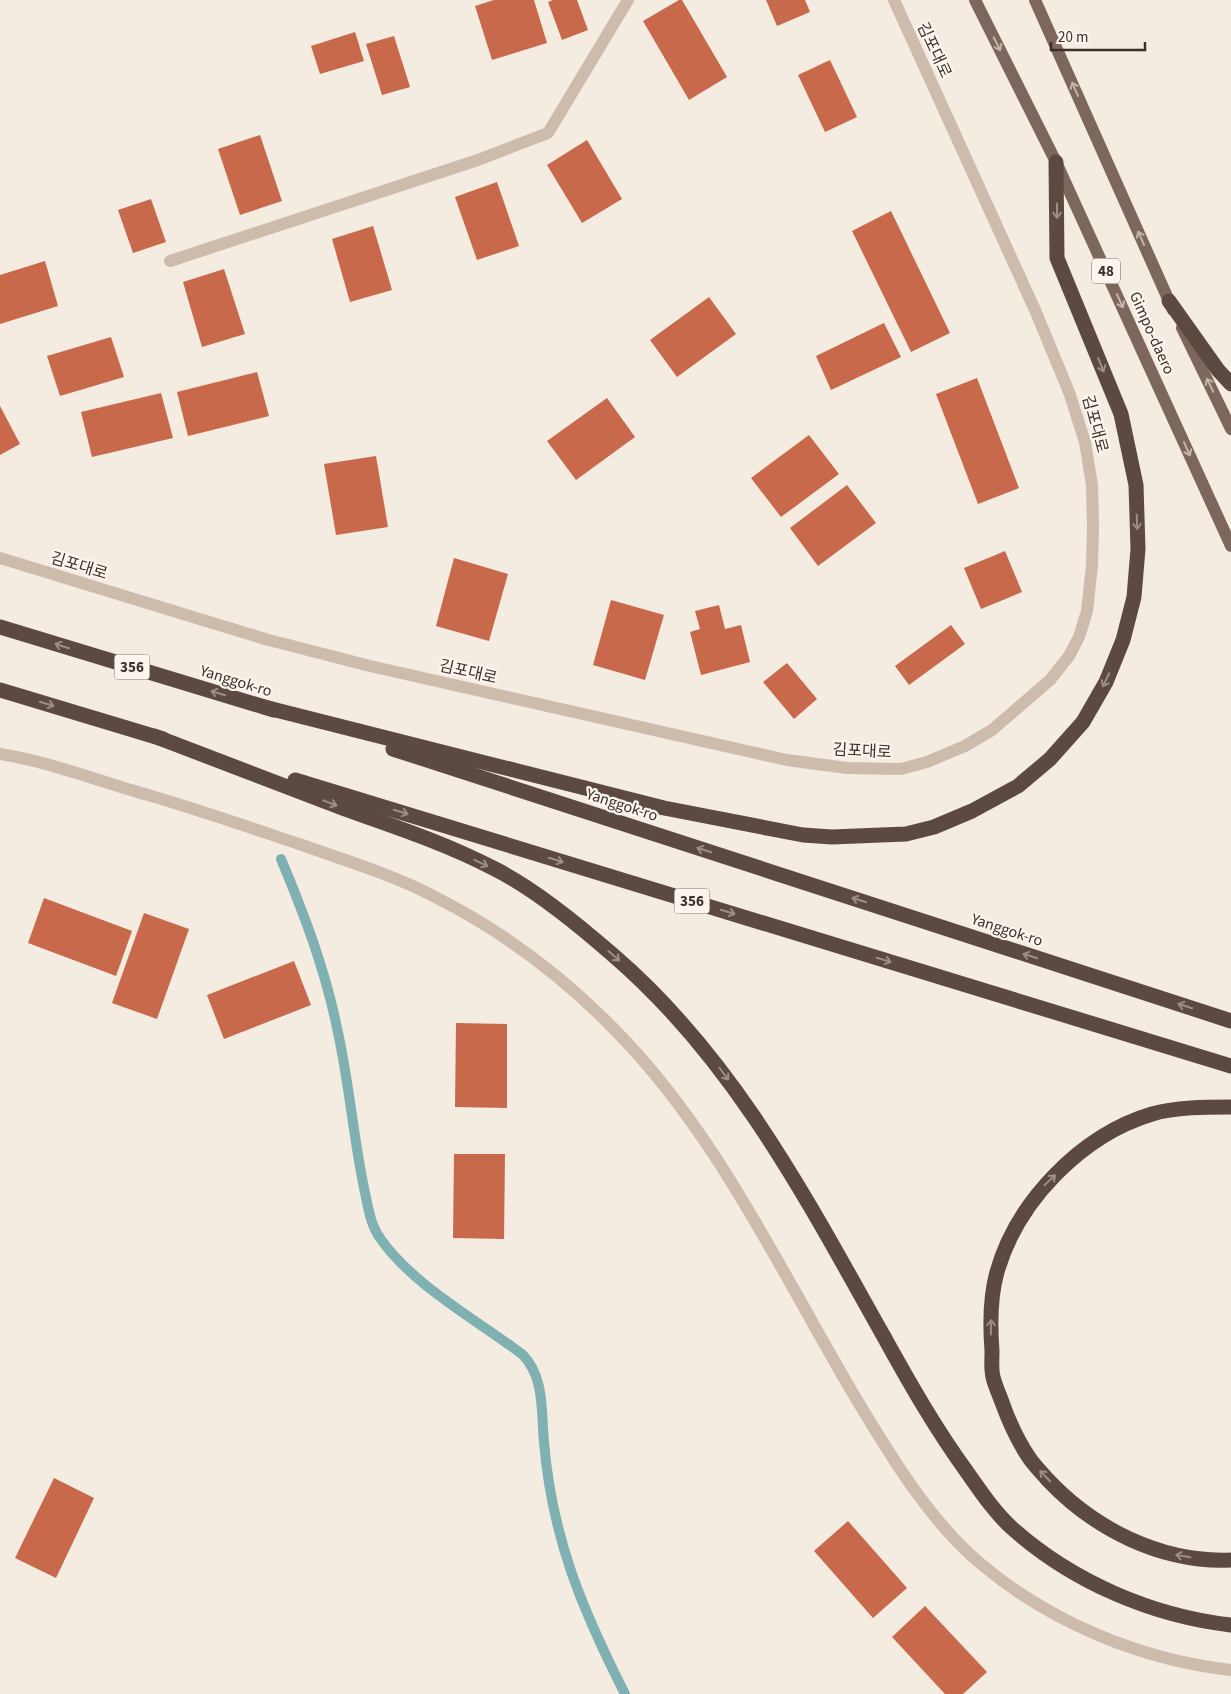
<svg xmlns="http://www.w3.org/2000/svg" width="1231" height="1694" viewBox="0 0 1231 1694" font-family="'Source Sans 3','Noto Sans KR',sans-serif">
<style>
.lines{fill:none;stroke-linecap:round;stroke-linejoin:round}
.stream{stroke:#7fb0b2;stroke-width:10}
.building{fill:#c8694b}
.lane{stroke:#cdbbac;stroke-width:12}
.primary{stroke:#7d675c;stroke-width:12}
.highway{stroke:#5c4a42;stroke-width:15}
.oneway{stroke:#c2b5ac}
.oneway2{stroke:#9c8e87}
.labels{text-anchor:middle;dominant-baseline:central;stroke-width:4.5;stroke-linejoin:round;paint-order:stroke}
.shield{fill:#fbf5ee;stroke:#756b66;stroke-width:1}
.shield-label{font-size:15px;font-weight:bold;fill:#3b302b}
.street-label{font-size:16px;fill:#3b302b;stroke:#fbf5ee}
</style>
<rect width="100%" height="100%" fill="#f4ebe1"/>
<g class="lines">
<path class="stream" d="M 281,859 C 304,914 325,969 337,1028 C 349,1081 353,1135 364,1188 C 368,1206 370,1224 380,1238 C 412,1285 479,1321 523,1355 C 545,1378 541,1412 544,1442 C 552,1538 582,1609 625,1694"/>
</g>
<g class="building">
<path d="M 494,0 L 534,0 L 547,43 L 492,60 L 475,6 Z"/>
<path d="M 553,0 L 577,0 L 588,30 L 562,40 L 548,2 Z"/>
<path d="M 679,0 L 682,0 L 727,77 L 689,100 L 643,21 Z"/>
<path d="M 766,0 L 805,0 L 810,12 L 777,26 Z"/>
<path d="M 355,32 L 364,61 L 320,74 L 311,46 Z"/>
<path d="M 394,36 L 410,87 L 382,95 L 366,44 Z"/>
<path d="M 830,60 L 857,117 L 825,132 L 798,75 Z"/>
<path d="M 260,135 L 282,201 L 240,215 L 218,149 Z"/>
<path d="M 587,140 L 622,199 L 582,223 L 547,165 Z"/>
<path d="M 497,182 L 519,246 L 477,260 L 455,197 Z"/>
<path d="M 151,199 L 166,242 L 133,253 L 118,210 Z"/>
<path d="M 891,211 L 950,333 L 911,352 L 852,231 Z"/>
<path d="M 373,226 L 392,290 L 350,302 L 332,239 Z"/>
<path d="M 45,261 L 58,306 L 0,324 L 0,275 Z"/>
<path d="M 224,269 L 245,334 L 202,347 L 183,282 Z"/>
<path d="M 709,297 L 736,334 L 677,377 L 650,340 Z"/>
<path d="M 884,323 L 901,357 L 831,390 L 816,356 Z"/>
<path d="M 111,337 L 124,377 L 60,396 L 47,356 Z"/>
<path d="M 257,372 L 269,416 L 188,436 L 177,392 Z"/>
<path d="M 977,378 L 1019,488 L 978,504 L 936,394 Z"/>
<path d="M 161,393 L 173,438 L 92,457 L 81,412 Z"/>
<path d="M 607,398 L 635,437 L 576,480 L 547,441 Z"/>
<path d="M 0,406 L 20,444 L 0,455 Z"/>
<path d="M 809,435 L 839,474 L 781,517 L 751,478 Z"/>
<path d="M 376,456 L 388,527 L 336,535 L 324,464 Z"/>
<path d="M 847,485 L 876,523 L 818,566 L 790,528 Z"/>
<path d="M 1005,551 L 1022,592 L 981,609 L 964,568 Z"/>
<path d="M 454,558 L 508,574 L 489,641 L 436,626 Z"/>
<path d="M 611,600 L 664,615 L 645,680 L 593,665 Z"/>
<path d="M 719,605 L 725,629 L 741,625 L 750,662 L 701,675 L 690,632 L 700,629 L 695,611 Z"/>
<path d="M 951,625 L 965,644 L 909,685 L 895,666 Z"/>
<path d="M 787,663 L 817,699 L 794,719 L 763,682 Z"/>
<path d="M 44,898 L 132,931 L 116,976 L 28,943 Z"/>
<path d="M 144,913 L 189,929 L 157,1019 L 112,1003 Z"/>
<path d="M 294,961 L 311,1005 L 224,1039 L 207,995 Z"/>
<path d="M 456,1023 L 507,1024 L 507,1108 L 455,1107 Z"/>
<path d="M 454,1154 L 505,1154 L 504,1239 L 453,1238 Z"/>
<path d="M 54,1478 L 94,1498 L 56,1578 L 15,1558 Z"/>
<path d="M 848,1521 L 907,1588 L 873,1618 L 814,1551 Z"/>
<path d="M 925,1606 L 987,1672 L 963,1694 L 945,1694 L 892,1637 Z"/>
</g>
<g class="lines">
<g class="lane">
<path d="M 170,261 L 478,160 L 548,133 L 628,0"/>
<path d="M 0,558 L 265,639 L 370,666 L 787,760 L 847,768 L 901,769 L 927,762 L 965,746 L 992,730 L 1050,680 L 1069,656 L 1079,637 L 1087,611 L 1092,565 L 1093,527 L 1092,485 L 1085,442 L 1069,392 L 1035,310 L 894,0"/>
<path d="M 0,754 C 50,762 99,781 148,795 C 200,810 251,828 302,845 C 347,861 394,875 437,898 C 502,931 561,975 612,1027 C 715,1130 778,1266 851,1390 C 887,1450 928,1520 981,1564 C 1051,1623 1142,1660 1231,1670"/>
</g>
<g class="primary">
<path d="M 975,0 L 1056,162 L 1231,546"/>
<path d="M 1035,0 L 1173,310"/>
<path d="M 1182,328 L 1231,429"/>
</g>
<g class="highway">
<path d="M 1169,301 L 1218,370 L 1231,384"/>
<path d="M 0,627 L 274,710"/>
<path d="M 0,690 L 163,739"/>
<path d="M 264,707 L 664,808 L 803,835 L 832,837 L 906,834 L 934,827 L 972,811 L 1018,786 L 1050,759 L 1083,722 L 1106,682 L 1123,640 L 1134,597 L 1138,549 L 1136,485 L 1121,414 L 1057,258 L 1056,162"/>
<path d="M 154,736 C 218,760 281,785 345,809 C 396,827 447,844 495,869 C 533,888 581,927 613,955 C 734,1059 806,1198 883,1335 C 909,1382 935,1428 967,1472 C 981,1492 995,1513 1013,1529 C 1073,1582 1152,1616 1231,1625"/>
<path d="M 393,749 L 1231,1021"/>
<path d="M 295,780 L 1231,1066"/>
<path d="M 1231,1107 C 1207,1107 1175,1107 1152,1114 C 1082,1135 1017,1201 997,1272 C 990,1297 990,1325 992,1351 C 992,1359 991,1369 993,1377 C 995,1386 1000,1396 1003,1405 C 1010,1424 1019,1443 1030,1459 C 1035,1466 1042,1473 1047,1479 C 1094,1529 1161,1563 1231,1560"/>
</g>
</g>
<defs><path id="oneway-shaft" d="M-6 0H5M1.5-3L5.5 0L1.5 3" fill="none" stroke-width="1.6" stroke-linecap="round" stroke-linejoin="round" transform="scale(1.25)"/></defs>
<g class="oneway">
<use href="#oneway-shaft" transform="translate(997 44) rotate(63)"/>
<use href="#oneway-shaft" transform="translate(1075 89) rotate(-114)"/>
<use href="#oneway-shaft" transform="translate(1141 238) rotate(-114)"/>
<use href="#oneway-shaft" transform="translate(1120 301) rotate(66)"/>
<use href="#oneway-shaft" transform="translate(1210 385) rotate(-116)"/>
<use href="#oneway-shaft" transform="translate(1187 449) rotate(66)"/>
</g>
<g class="oneway2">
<use href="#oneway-shaft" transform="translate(1057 211) rotate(90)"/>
<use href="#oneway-shaft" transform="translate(1101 365) rotate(68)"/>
<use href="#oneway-shaft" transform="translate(1137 522) rotate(88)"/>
<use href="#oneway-shaft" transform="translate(62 646) rotate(-163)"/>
<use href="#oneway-shaft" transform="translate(1106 680) rotate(115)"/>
<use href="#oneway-shaft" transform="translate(218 693) rotate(-163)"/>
<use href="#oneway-shaft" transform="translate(47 704) rotate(17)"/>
<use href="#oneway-shaft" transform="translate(330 803) rotate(21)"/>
<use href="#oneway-shaft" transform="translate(401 812) rotate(17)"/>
<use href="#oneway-shaft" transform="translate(704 850) rotate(-162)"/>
<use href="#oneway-shaft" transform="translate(556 860) rotate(17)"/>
<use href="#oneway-shaft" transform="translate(481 863) rotate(25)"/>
<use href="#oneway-shaft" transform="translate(859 900) rotate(-162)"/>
<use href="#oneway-shaft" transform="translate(728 912) rotate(17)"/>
<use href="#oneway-shaft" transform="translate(614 956) rotate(41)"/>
<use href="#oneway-shaft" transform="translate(1030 956) rotate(-162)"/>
<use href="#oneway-shaft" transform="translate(884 960) rotate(17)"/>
<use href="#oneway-shaft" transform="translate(1185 1006) rotate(-162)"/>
<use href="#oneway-shaft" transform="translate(724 1074) rotate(53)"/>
<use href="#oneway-shaft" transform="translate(1050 1180) rotate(-43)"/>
<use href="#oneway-shaft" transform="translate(991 1327) rotate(-89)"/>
<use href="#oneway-shaft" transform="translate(1045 1476) rotate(-133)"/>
<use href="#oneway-shaft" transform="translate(1183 1556) rotate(-171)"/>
</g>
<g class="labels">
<g class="shield">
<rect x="1092" y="258.5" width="28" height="25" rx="4"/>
<rect x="114.5" y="654.5" width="35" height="25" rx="4"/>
<rect x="674.5" y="888.5" width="35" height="25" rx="4"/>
</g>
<g class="shield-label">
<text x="1106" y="271">48</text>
<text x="132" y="667">356</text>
<text x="692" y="901">356</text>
</g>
<g class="street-label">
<text transform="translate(934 50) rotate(65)">김포대로</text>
<text transform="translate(1152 333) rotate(66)">Gimpo-daero</text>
<text transform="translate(1095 424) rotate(75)">김포대로</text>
<text transform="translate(79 566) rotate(17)">김포대로</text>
<text transform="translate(468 672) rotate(13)">김포대로</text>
<text transform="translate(236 681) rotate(17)">Yanggok-ro</text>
<text transform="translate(862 751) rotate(3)">김포대로</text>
<text transform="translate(622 805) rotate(18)">Yanggok-ro</text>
<text transform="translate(1007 930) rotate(18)">Yanggok-ro</text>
</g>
</g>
<path d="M1051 42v8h94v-8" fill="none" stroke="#3b302b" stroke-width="2.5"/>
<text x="1058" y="42" font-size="15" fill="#3b302b" stroke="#fbf5ee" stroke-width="4" paint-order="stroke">20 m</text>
</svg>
